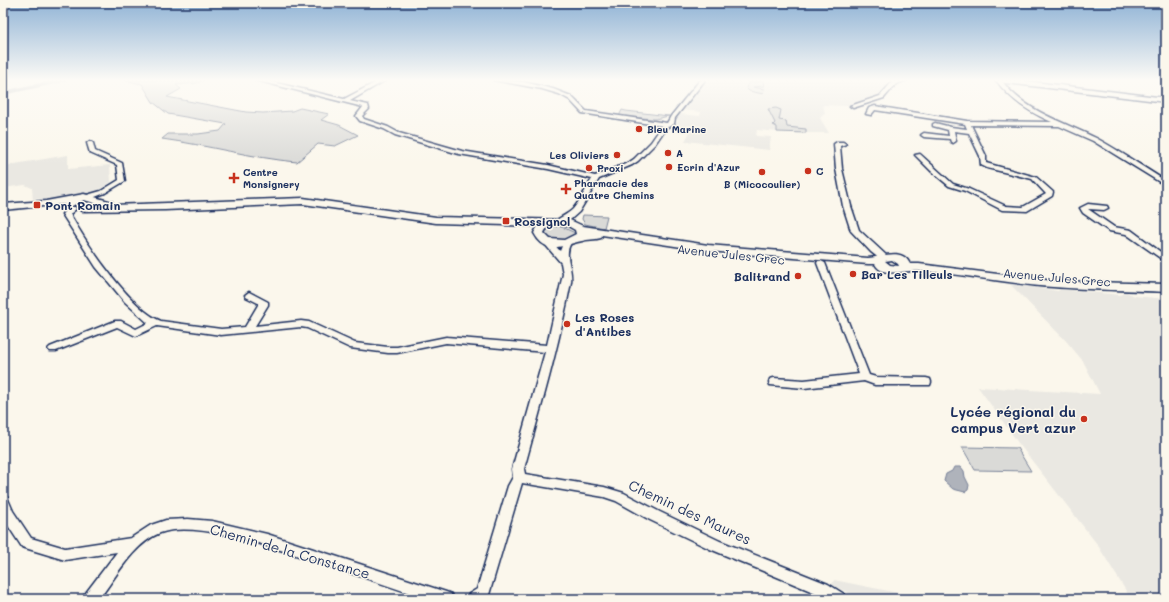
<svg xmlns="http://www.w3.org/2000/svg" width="1169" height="602" viewBox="0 0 1169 602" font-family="Mali,sans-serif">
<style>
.built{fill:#eae8e2}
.green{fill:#dadad7;stroke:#7a849a}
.water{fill:#afb3bb;stroke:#747e96}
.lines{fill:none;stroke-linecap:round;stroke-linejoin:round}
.river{fill:#afb3bb;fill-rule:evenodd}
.street-casing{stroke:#1b2f5e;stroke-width:3}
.secondary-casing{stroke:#1b2f5e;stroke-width:3}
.primary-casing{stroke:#1b2f5e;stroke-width:3}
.street{fill:#fbf7ec;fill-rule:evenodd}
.secondary{fill:#fbf7ec;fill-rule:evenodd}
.primary{fill:#fbf7ec;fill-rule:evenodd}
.poi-dot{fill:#c8321e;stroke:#fbf7ec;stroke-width:1.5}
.labels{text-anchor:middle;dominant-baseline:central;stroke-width:3;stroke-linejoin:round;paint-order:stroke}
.far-poi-label{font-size:10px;font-weight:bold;fill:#1b2f5e;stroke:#fbf7ec;text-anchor:start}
.poi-label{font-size:12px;font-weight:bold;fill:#1b2f5e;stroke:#fbf7ec;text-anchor:start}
.street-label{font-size:12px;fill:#1b2f5e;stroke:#fbf7ec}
.near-poi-label{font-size:14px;font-weight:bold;fill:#1b2f5e;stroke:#fbf7ec;text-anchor:end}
.near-street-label{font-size:14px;fill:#1b2f5e;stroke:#fbf7ec}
</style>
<rect width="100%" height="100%" fill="#fbf7ec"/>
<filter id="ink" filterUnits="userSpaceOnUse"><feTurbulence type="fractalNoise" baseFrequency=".025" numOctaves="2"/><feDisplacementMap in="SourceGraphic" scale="8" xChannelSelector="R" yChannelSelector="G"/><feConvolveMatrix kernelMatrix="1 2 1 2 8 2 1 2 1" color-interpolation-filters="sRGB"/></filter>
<g filter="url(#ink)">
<g class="built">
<path d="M 705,80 L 853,80 L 888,85 L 880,95 L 846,106 L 823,105 L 825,113 L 820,118 L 829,133 L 792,133 L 757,130 L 756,136 L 771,137 L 769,150 L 685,141 L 691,130 L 674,128 L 678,121 L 676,118 L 679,114 L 700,116 L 701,112 L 682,110 Z"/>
<path d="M 68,155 L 68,169 L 110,165 L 111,182 L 94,193 L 60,200 L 33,201 L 32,188 L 25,185 L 3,188 L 3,166 Z"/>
<path d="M 1009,283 L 1058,291 L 1060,289 L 1120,295 L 1126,292 L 1135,296 L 1166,299 L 1166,599 L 1131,599 L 1097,544 L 1019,444 L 978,387 L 1100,394 L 1083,361 L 1067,342 Z"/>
<path d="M 834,580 L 918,597 L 926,599 L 861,599 L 832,585 Z"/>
</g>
<g class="green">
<path d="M 124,80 L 204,80 C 196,85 185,83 176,85 L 181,89 L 167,97 L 246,112 L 263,113 L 292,111 L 300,108 L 329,114 L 321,120 L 339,125 L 358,135 L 335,146 L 318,144 L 297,162 C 252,158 207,145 162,139 L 168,134 L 198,134 L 220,131 L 226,124 L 168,114 L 153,102 L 142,84 Z"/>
<path d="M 763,81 L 764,86 L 753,87 L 764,89 L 763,94 L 749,91 L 746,88 L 748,83 Z"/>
<path d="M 776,108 L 781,110 L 779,120 L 786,121 L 787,127 L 806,129 L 806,133 L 777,132 L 777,127 L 773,125 L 775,123 L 768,109 Z"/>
<path d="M 622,110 L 626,111 L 669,116 L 655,119 L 619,116 Z"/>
<path d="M 583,215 L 607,216 L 604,228 L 585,224 L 582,219 Z"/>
<path d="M 558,225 L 575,233 C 568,241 557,242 548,237 L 545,232 L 547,229 Z"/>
<path d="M 962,447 L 1017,448 L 1031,471 L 975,470 Z"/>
</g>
<path class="water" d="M 954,467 L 961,467 L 964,471 L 965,477 L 969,485 L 968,490 L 965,492 L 953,489 L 944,481 L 946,474 L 952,471 Z"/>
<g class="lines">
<path class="river" d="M 53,80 L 68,80 L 64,82 L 3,95 L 3,91 Z"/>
<defs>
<g id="street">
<path d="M 255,80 L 264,80 L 344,99 L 380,80 L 386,80 L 350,101 L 368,105 L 369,109 L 362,116 L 364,119 L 388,127 L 399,133 L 462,151 L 548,165 L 595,176 L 628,163 L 634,159 L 651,142 L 662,126 L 582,113 L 570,100 L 559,94 L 542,89 L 493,80 L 524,82 L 553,89 L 571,96 L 586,111 L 667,123 L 671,116 L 700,80 L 705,80 L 675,118 L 674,124 L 666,128 L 655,144 L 638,161 L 632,165 L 599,179 L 579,212 L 570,220 L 558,224 L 554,222 C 560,217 567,215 573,209 C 580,201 586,189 592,179 L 548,169 L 459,154 L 395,135 L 384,129 L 360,121 L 356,116 L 363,107 Z"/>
<path d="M 899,80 L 907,80 L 896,84 L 884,98 L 853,108 L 850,106 L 880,96 L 892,82 Z"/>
<path d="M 996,80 L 1001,80 C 1024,111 1062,121 1096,138 C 1120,151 1143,167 1166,181 L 1166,186 L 1093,141 L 1059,126 L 971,125 L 986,156 L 986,163 L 1036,177 L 1053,192 L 1052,196 L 1027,211 L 1002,210 L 965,191 L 949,186 L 931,171 L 915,155 L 920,154 L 953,184 L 969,189 L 1006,206 L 1023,207 L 1046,194 L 1032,179 L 987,168 L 981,165 L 980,156 L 969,133 L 954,131 L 956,141 L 953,143 L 951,142 L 950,139 L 924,137 L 921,135 L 924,133 L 949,136 L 948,130 L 933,126 L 933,124 L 935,123 L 951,127 L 967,129 L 965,124 L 875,110 L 871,115 L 866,114 L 869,108 L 875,106 L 967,121 L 1052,122 C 1029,112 1010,100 996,80 Z"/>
<path d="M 90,141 L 93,143 L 95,151 L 122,163 L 125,181 L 105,193 L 90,199 L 87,199 L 87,195 L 101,191 L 119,180 L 117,165 L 90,153 L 87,143 Z"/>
<path d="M 843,142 L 846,144 L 840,146 L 842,169 L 851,206 L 859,230 L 886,255 L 887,257 L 886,259 L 880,259 L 871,252 L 851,231 L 843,206 L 836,169 L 834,144 L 837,142 Z"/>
<path d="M 1088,204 L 1107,206 L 1108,208 L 1104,210 L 1088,209 L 1114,227 L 1131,230 L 1166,256 L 1166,262 L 1126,234 L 1109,231 L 1083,213 L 1080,208 Z"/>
<path d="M 69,207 L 75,207 L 76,209 L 70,214 C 86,243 131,310 161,321 L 221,329 L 245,327 L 258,305 L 258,303 L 246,297 L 245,295 L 249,292 L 268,302 L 268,305 L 255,326 L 301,321 L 309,322 L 355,343 L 388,347 L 397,347 L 446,337 L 547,345 L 563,274 L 561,263 L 543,242 L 544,240 L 550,240 L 560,251 L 564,241 L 570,241 L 571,243 C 563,255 573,268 571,282 C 559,345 541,407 524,469 L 525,474 L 604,487 L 624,493 L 660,512 L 720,541 L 828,584 L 844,594 L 846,599 L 826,599 L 818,594 L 710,549 L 650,520 L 616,501 L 604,497 L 522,483 L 488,598 L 467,599 L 469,594 L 477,589 L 508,486 L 513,477 L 512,469 L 545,352 L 446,343 L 397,353 L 388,353 L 350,348 L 307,328 L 301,327 L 221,335 L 157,326 L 136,336 L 117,327 L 56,351 L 50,351 L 48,349 L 50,347 L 115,321 L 121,321 L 136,329 L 148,323 L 125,302 L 96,267 L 62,214 Z"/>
<path d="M 818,261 L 821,261 L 825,263 L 869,375 L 876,377 L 926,378 L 930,379 L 931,382 L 930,385 L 875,385 L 864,381 L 804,388 L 770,385 L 769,382 L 770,379 L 774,378 L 804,380 L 859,374 L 817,263 Z"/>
<path d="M 3,496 L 7,497 L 13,511 L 31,538 L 65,548 L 131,538 L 151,525 L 166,520 L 188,519 L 212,521 L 267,534 L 446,592 L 451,594 L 453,599 L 426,599 C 390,586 353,574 317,562 C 279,550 198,519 160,533 C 133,544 116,577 99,599 L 83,599 L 85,594 L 117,552 L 65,560 L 22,547 L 3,518 Z"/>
</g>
<path id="secondary" d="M 84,194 L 112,202 L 113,205 L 303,198 L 436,217 L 570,220 L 583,226 L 708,245 L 868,258 C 882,257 902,247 910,264 L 919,264 L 1053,281 L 1166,284 L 1166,292 C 1129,290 1091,290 1053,287 C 1009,284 965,274 920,271 C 907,269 883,279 875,264 L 868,264 L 708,251 L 602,235 L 601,238 C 594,240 588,239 582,241 C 563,245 546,256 534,233 L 538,226 L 436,223 L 303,204 L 165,210 L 83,211 L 80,210 L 78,208 L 80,206 L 101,205 L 84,200 L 68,208 L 65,207 L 64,204 L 3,210 L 3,204 L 46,201 ZM 555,225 L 568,226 L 575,230 L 576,234 L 564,240 L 550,239 L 544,233 C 546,228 550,226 555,225 ZM 892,260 L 898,264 L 899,266 L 890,265 L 885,261 Z"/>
<path id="primary" d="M 994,80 L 1018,80 L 1166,98 L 1166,102 L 998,82 Z"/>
</defs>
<use href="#street" class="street-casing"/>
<use href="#secondary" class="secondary-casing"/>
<use href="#primary" class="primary-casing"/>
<use href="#street" class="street"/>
<use href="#secondary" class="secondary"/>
<use href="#primary" class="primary"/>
</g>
</g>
<linearGradient id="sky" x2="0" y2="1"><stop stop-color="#91b4d6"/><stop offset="0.49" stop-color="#fdfbf6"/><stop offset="1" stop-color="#fdfbf6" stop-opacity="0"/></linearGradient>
<rect width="1169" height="164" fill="url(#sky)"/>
<g class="poi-dot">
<circle cx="639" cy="129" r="4"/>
<circle cx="668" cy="153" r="4"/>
<circle cx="617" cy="155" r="4"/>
<circle cx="669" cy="167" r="4"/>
<circle cx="589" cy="168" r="4"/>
<circle cx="808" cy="171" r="4"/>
<circle cx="762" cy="172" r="4"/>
<path d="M232 172h4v4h4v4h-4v4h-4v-4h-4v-4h4z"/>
<path d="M564 183h4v4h4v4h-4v4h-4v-4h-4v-4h4z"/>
<rect x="33" y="201" width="8" height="8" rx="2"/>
<rect x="502" y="217" width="8" height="8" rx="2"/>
<circle cx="853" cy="274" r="4"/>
<circle cx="798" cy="276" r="4"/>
<circle cx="567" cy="324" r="4"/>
<circle cx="1084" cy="419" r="4"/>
</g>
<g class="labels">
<g class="far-poi-label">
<text x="647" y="129">Bleu Marine</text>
<text x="676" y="153">A</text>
<text x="609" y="155" text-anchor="end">Les Oliviers</text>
<text x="677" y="167">Ecrin d'Azur</text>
<text x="597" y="168">Proxi</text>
<text x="816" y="171">C</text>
<text x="243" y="172">Centre<tspan x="243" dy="12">Monsignery</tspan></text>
<text x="574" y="183">Pharmacie des<tspan x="574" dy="12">Quatre Chemins</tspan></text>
<text x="762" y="184" text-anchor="middle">B (Micocoulier)</text>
</g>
<g class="poi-label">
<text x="45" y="205">Pont Romain</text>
<text x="514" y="221">Rossignol</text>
<text x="861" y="274">Bar Les Tilleuls</text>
<text x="790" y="276" text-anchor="end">Balitrand</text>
<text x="575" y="317">Les Roses<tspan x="575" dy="14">d'Antibes</tspan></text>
</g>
<g class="street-label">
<text transform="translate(731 254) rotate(6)">Avenue Jules Grec</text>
<text transform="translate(1057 277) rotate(5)">Avenue Jules Grec</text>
</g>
<g class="near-poi-label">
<text x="1076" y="411">Lycée régional du<tspan x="1076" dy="16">campus Vert azur</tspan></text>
</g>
<g class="near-street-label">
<text transform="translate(690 512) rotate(25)">Chemin des Maures</text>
<text transform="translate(290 551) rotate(16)">Chemin de la Constance</text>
</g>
</g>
<rect width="1169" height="602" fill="none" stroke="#fbf7ec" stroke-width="16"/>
<rect x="8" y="8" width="1153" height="586" fill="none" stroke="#1b2f5e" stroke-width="1.5" filter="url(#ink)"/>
</svg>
